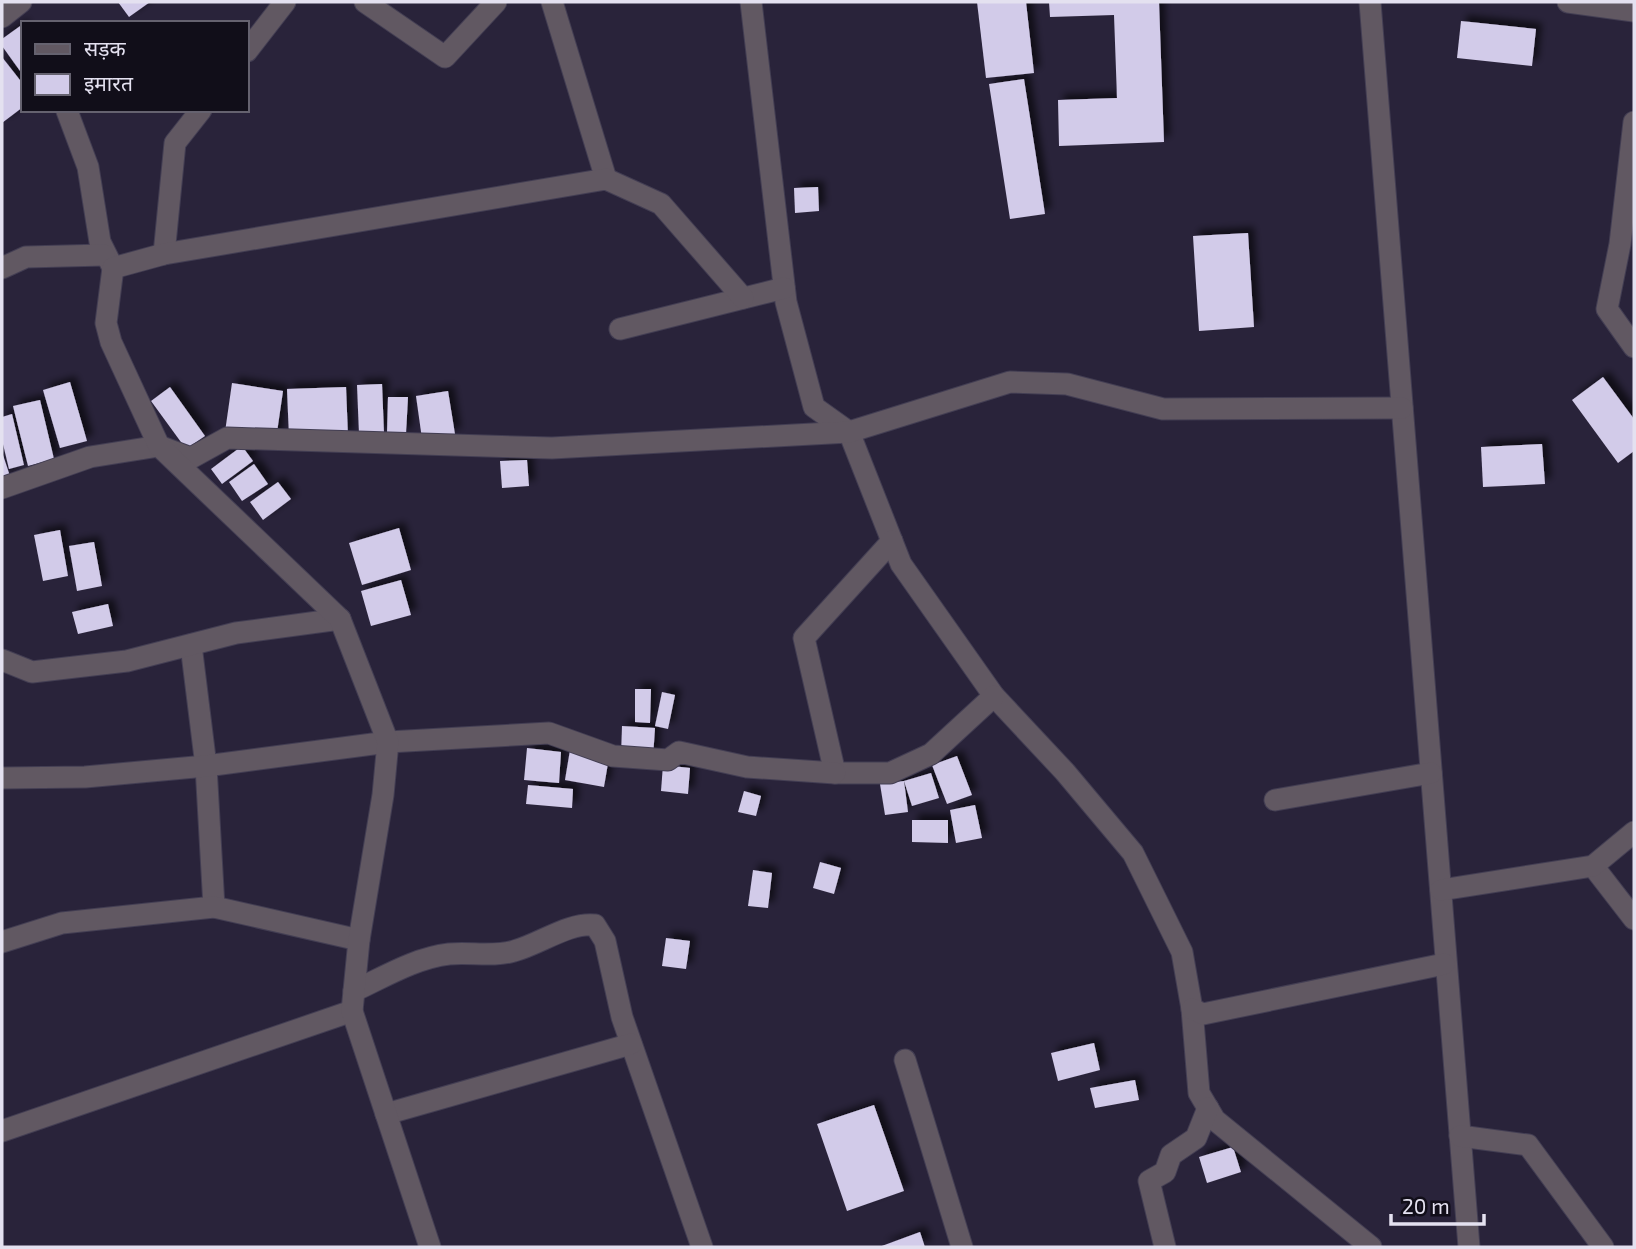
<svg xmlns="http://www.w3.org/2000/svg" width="1636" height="1249" viewBox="0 0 1636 1249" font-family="'Exo 2','Noto Sans Devanagari',sans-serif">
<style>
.building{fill:#d2cbe9;filter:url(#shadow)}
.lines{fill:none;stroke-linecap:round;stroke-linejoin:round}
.minor-casing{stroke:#433e53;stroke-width:23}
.minor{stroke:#615862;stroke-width:21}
</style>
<defs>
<filter id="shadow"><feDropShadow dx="6" dy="-6" stdDeviation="3.5" flood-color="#0009"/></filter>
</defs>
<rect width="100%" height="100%" fill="#29233a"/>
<g class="building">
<path d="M 118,2 L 150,2 L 129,17 Z"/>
<path d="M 977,2 L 1026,2 L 1034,73 L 986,78 Z"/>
<path d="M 1049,2 L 1159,2 L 1164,142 L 1059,146 L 1058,100 L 1117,98 L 1114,15 L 1050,17 Z"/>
<path d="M 1461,21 L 1536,29 L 1532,66 L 1457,58 Z"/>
<path d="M 23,24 L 23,75 L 2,46 L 2,39 Z"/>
<path d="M 2,57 L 23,84 L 23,107 L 2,123 Z"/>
<path d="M 1024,79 L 1045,214 L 1010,219 L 989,84 Z"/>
<path d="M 818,187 L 819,211 L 795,213 L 794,188 Z"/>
<path d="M 1248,233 L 1254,327 L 1199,331 L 1193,236 Z"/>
<path d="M 1603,377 L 1634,419 L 1634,451 L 1618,463 L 1572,400 Z"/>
<path d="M 70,382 L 87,441 L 60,448 L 43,390 Z"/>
<path d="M 232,383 L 283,391 L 276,439 L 225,432 Z"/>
<path d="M 382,384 L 384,433 L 359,434 L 357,385 Z"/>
<path d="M 170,387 L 205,436 L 186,449 L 151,401 Z"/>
<path d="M 346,387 L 348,436 L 289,438 L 287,389 Z"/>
<path d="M 448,391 L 455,434 L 422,439 L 416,396 Z"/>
<path d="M 388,397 L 408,397 L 406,434 L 387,433 Z"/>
<path d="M 40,400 L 54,459 L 28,466 L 13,406 Z"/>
<path d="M 12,414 L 24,465 L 9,469 L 2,440 L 2,417 Z"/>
<path d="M 1542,444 L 1545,484 L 1483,487 L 1481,447 Z"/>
<path d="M 242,446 L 253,461 L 222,484 L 211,469 Z"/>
<path d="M 2,452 L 10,476 L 2,478 Z"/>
<path d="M 527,460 L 529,486 L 502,488 L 500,461 Z"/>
<path d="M 254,464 L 268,484 L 242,501 L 229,482 Z"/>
<path d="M 278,482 L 291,499 L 263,520 L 250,502 Z"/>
<path d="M 399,528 L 411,570 L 362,585 L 349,543 Z"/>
<path d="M 60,530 L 68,576 L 43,581 L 34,535 Z"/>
<path d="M 94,542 L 102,586 L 77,591 L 69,546 Z"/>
<path d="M 401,580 L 411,615 L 371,626 L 361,591 Z"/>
<path d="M 108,604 L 113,626 L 78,634 L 72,612 Z"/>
<path d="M 635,689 L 651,689 L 650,723 L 635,722 Z"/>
<path d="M 662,692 L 675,695 L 668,729 L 655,726 Z"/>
<path d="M 622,726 L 655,728 L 653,757 L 621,755 Z"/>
<path d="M 527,748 L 561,752 L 559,783 L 524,780 Z"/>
<path d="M 570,750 L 609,757 L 604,787 L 565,780 Z"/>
<path d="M 957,756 L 972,795 L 947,804 L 932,765 Z"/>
<path d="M 663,765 L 690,768 L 688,794 L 661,791 Z"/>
<path d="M 931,773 L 939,798 L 912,806 L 904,781 Z"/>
<path d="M 904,781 L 908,812 L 885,815 L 880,784 Z"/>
<path d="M 528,785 L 573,789 L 572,808 L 526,804 Z"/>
<path d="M 744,791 L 761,796 L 756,816 L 738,812 Z"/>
<path d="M 975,805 L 982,838 L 956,843 L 950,810 Z"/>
<path d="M 912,820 L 948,820 L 948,843 L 912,842 Z"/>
<path d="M 820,862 L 841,868 L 834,894 L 813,888 Z"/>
<path d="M 753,870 L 772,873 L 768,908 L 748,906 Z"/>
<path d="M 666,938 L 690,941 L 686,969 L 662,966 Z"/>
<path d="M 1094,1043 L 1100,1070 L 1058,1081 L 1051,1053 Z"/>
<path d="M 1135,1080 L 1139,1100 L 1095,1108 L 1090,1088 Z"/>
<path d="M 874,1105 L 904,1191 L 847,1211 L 817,1124 Z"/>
<path d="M 1233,1147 L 1241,1172 L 1207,1183 L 1199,1157 Z"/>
<path d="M 920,1232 L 925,1247 L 879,1247 Z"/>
</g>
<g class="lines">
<defs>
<g id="minor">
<path d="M 365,2 L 445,57 L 496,2"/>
<path d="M 552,2 L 606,179"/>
<path d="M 751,2 L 786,302 L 814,407 L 849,432 L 901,564 L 994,696 L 1065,772 L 1133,853 L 1182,952 L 1192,1009 L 1199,1093 L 1215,1120 L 1371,1247"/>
<path d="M 1370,2 L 1469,1247"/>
<path d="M 1568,2 L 1634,11"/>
<path d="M 2,17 L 21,2"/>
<path d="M 247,51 L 285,2"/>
<path d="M 67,111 L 88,167 L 100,242 L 113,268"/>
<path d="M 1634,122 L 1620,244 L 1607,309 L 1634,347"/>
<path d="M 164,254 L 175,143 L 201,110"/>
<path d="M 2,268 L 26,257 L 104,255"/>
<path d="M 620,329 L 784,288"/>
<path d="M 2,488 L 90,457 L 159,446 L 191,458 L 227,438 L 552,448 L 849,432 L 1010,382 L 1067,384 L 1163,409 L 1402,408"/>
<path d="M 892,541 L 804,638 L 835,773 L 890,773 L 931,754 L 994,696"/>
<path d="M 191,645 L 206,766 L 214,907"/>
<path d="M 2,660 L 32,672 L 127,661 L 236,633 L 340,619"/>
<path d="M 2,778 L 85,777 L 206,766 L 388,742 L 549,733 L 613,756 L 668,760 L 679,752 L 747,767 L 835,773"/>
<path d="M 1275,800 L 1431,773"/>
<path d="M 1593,866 L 1634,919"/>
<path d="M 1441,890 L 1593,866 L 1634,832"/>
<path d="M 2,942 L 62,923 L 214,907 L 359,940"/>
<path d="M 354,991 C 384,977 415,958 449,954 C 470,952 494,957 514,951 C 540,944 569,922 595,925 L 605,941 L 622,1017 L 702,1247"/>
<path d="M 1192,1009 L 1203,1014 L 1444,964"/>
<path d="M 905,1060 L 962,1247"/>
<path d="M 386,1114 L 631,1044"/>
<path d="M 2,1131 L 352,1011"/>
<path d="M 1460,1136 L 1528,1145 L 1603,1247"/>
<path d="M 430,1247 L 352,1011 L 359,940 L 383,795 L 388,742 L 340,619 L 159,446 L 111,342 L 106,323 L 113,268 L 164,254 L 606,179 L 661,204 L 743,298"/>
<path d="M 1165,1247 L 1149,1181 L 1165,1172 L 1171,1155 L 1196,1138 L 1208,1108"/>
</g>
</defs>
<use href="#minor" class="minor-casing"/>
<use href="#minor" class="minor"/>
</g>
<rect width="1636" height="1249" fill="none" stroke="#e4e1f0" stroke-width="7"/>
<rect x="21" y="21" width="228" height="91" fill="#110e19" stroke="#65626f" stroke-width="2"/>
<rect x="35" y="44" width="35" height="10" fill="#615862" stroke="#65626f" stroke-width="2"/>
<text x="84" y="56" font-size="21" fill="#e4e1f0">सड़क</text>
<rect x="35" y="74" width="35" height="21" fill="#d2cbe9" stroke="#65626f" stroke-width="2"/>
<text x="84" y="91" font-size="21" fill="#e4e1f0">इमारत</text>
<path d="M1391 1214v10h93v-10" fill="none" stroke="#e4e1f0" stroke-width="3.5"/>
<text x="1402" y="1214" font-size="21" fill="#e4e1f0" stroke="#110e19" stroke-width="5" paint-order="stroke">20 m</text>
</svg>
